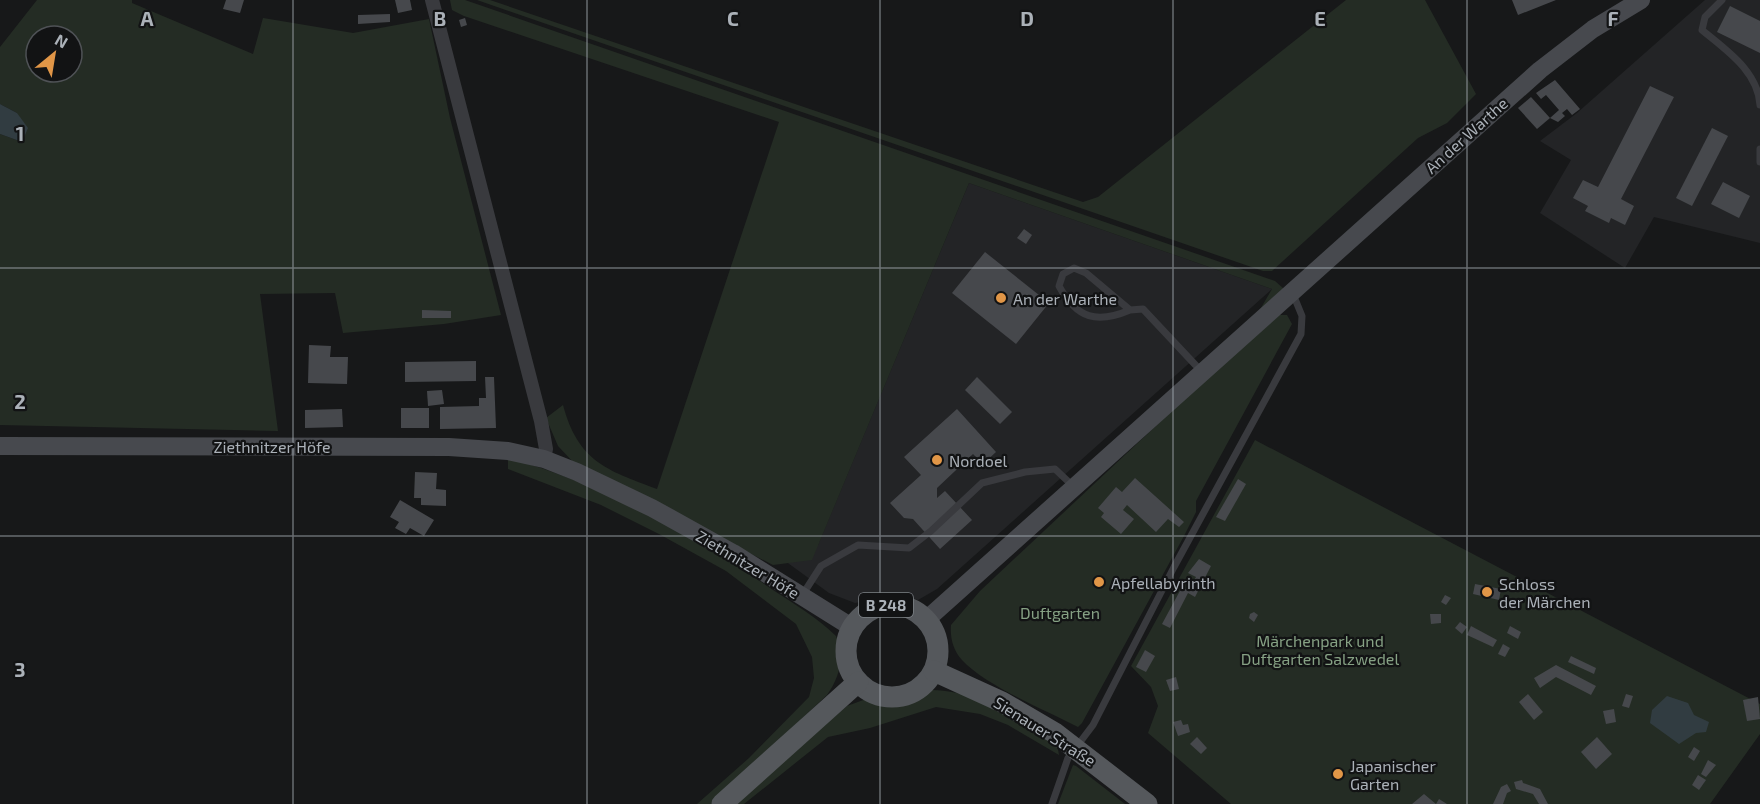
<svg xmlns="http://www.w3.org/2000/svg" width="1760" height="804" viewBox="0 0 1760 804" font-family="'Exo 2',sans-serif">
<style>
.built{fill:#232426}
.green{fill:#242c24;fill-rule:evenodd}
.water{fill:#313c41}
.building{fill:#46484c}
.lines{fill:none;stroke-linecap:round;stroke-linejoin:round}
.service{stroke:#393a3e;stroke-width:7}
.minor{stroke:#393a3e;stroke-width:14}
.secondary{stroke:#47494e;stroke-width:18}
.primary{stroke:#55585c;stroke-width:21}
.grid{fill:none;stroke:#abb1b8;stroke-width:1.5;stroke-opacity:0.55}
.poi-dot{fill:#e19647;stroke:#121314;stroke-width:2}
.labels{text-anchor:middle;dominant-baseline:central;stroke-width:4.5;stroke-linejoin:round;paint-order:stroke}
.shield{fill:#121314;stroke:#7d8287;stroke-width:1.5}
.shield-label{font-size:15px;font-weight:bold;fill:#abb1b8}
.street-label{font-size:16px;fill:#abb1b8;stroke:#121314}
.poi-label{font-size:16px;fill:#abb1b8;stroke:#121314;text-anchor:start}
.park-label{font-size:16px;fill:#86a184;stroke:#121314}
.grid-label{font-size:20px;text-anchor:middle;font-weight:bold;fill:#abb1b8;stroke:#121314;stroke-width:4.5;stroke-linejoin:round;paint-order:stroke}
</style>
<rect width="100%" height="100%" fill="#171819"/>
<g class="built">
<path d="M 1705,0 L 1760,0 L 1760,243 L 1654,217 L 1625,268 L 1540,213 L 1571,160 L 1540,141 L 1577,113 Z"/>
<path d="M 969,183 L 1272,289 L 937,589 L 918,600 L 897,595 L 855,603 L 829,593 L 781,558 L 818,545 Z"/>
</g>
<g class="green">
<path d="M 37,0 L 132,0 L 132,3 L 253,54 L 263,18 L 353,33 L 429,19 L 450,118 L 501,315 L 444,324 L 343,333 L 335,293 L 260,294 L 278,431 L 0,425 L 0,134 L 22,142 L 17,113 L 0,104 L 0,47 ZM 36,36 L 72,36 L 72,72 L 36,72 Z"/>
<path d="M 450,0 L 465,0 L 1275,281 L 1284,289 L 1258,313 L 1272,289 L 969,183 L 812,560 L 773,565 L 574,463 L 558,446 L 546,418 L 563,405 C 578,461 606,470 657,489 L 779,122 L 464,16 L 452,10 Z"/>
<path d="M 477,0 L 490,0 L 1083,202 L 1098,197 L 1346,0 L 1425,0 L 1476,94 L 1447,123 L 1418,138 L 1272,271 L 1263,271 Z"/>
<path d="M 1279,315 L 1287,315 L 1292,324 L 1196,501 L 1196,512 L 1184,536 L 1082,723 L 1078,727 C 1045,710 986,686 962,660 C 953,650 950,638 951,625 L 980,591 L 1191,393 Z"/>
<path d="M 1255,440 L 1760,704 L 1760,734 L 1710,804 L 1231,804 L 1148,733 L 1158,706 L 1151,687 L 1131,666 Z"/>
<path d="M 508,458 C 603,484 692,534 773,590 C 794,604 818,618 836,636 C 845,656 840,677 827,695 L 711,804 L 697,804 L 749,758 L 809,697 L 814,678 L 812,657 L 796,624 L 726,571 L 659,534 L 601,505 L 508,469 Z"/>
<path d="M 932,690 C 977,690 1018,721 1057,744 L 1059,755 L 1008,725 L 980,714 L 936,707 L 870,728 L 828,737 L 744,804 L 732,804 L 847,706 L 866,699 C 891,710 908,698 932,690 Z"/>
<path d="M 1073,765 L 1076,766 L 1125,804 L 1058,804 Z"/>
</g>
<g class="water">
<path d="M 0,104 L 17,113 L 28,128 L 22,142 L 0,134 Z"/>
<path d="M 1667,696 L 1688,703 L 1694,715 L 1709,722 L 1706,732 L 1696,733 L 1679,744 L 1650,723 L 1652,710 Z"/>
</g>
<g class="building">
<path d="M 226,0 L 244,0 L 240,13 L 223,9 Z"/>
<path d="M 395,0 L 410,0 L 412,10 L 398,13 Z"/>
<path d="M 1512,0 L 1556,0 L 1518,15 Z"/>
<path d="M 1730,6 L 1760,21 L 1760,53 L 1717,32 Z"/>
<path d="M 390,14 L 390,22 L 358,24 L 358,15 Z"/>
<path d="M 465,18 L 467,25 L 461,27 L 459,20 Z"/>
<path d="M 1555,80 L 1580,109 L 1572,115 L 1567,109 L 1562,113 L 1565,116 L 1558,122 L 1550,118 L 1559,110 L 1546,95 L 1541,99 L 1536,93 Z"/>
<path d="M 1650,86 L 1674,97 L 1621,199 L 1634,206 L 1625,225 L 1611,218 L 1609,223 L 1585,211 L 1588,206 L 1573,198 L 1583,180 L 1598,187 Z"/>
<path d="M 1531,97 L 1550,118 L 1537,129 L 1518,108 Z"/>
<path d="M 1712,128 L 1728,136 L 1692,206 L 1676,198 Z"/>
<path d="M 1723,182 L 1750,196 L 1739,218 L 1711,204 Z"/>
<path d="M 1024,229 L 1032,235 L 1026,244 L 1017,238 Z"/>
<path d="M 985,252 L 1049,303 L 1016,344 L 952,293 Z"/>
<path d="M 422,310 L 451,311 L 451,318 L 422,318 Z"/>
<path d="M 309,345 L 331,346 L 330,357 L 348,357 L 347,384 L 308,383 Z"/>
<path d="M 476,361 L 476,381 L 405,382 L 405,362 Z"/>
<path d="M 485,377 L 494,377 L 496,428 L 440,429 L 440,407 L 479,406 L 479,398 L 486,398 Z"/>
<path d="M 977,377 L 1012,412 L 1000,424 L 965,390 Z"/>
<path d="M 442,390 L 444,404 L 428,406 L 427,391 Z"/>
<rect x="401" y="408" width="28" height="20"/>
<path d="M 342,409 L 343,427 L 305,428 L 305,410 Z"/>
<path d="M 957,409 L 996,452 L 983,464 L 973,454 L 937,488 L 937,498 L 945,491 L 972,520 L 940,549 L 913,519 L 904,518 L 890,503 L 921,475 L 904,457 Z"/>
<path d="M 415,472 L 437,473 L 436,489 L 446,490 L 446,506 L 421,505 L 421,498 L 414,498 Z"/>
<path d="M 1135,478 L 1184,522 L 1179,527 L 1168,519 L 1156,532 L 1127,505 L 1123,510 L 1134,519 L 1121,534 L 1101,517 L 1104,513 L 1098,508 L 1116,487 L 1122,492 Z"/>
<path d="M 1238,479 L 1246,484 L 1225,521 L 1216,517 Z"/>
<path d="M 400,500 L 434,520 L 424,536 L 410,528 L 406,534 L 395,528 L 399,522 L 390,517 Z"/>
<path d="M 1199,559 L 1211,566 L 1195,597 L 1188,593 L 1170,628 L 1162,624 L 1182,587 L 1189,591 L 1196,577 L 1188,573 Z"/>
<path d="M 1475,584 L 1501,589 L 1499,600 L 1473,594 Z"/>
<path d="M 1445,595 L 1451,598 L 1446,605 L 1441,602 Z"/>
<path d="M 1254,612 L 1258,615 L 1254,622 L 1249,618 L 1250,614 Z"/>
<path d="M 1430,614 L 1441,614 L 1441,623 L 1431,624 Z"/>
<path d="M 1460,622 L 1467,627 L 1462,634 L 1455,628 Z"/>
<path d="M 1471,626 L 1497,640 L 1493,647 L 1467,635 Z"/>
<path d="M 1510,626 L 1521,632 L 1518,639 L 1507,633 Z"/>
<path d="M 1503,644 L 1510,648 L 1505,657 L 1498,654 Z"/>
<path d="M 1145,650 L 1155,656 L 1146,672 L 1136,667 Z"/>
<path d="M 1571,656 L 1596,668 L 1594,674 L 1568,662 Z"/>
<path d="M 1556,665 L 1596,686 L 1591,695 L 1556,677 L 1540,688 L 1534,678 Z"/>
<path d="M 1176,677 L 1179,689 L 1170,691 L 1166,680 Z"/>
<path d="M 1528,694 L 1543,712 L 1534,720 L 1519,702 Z"/>
<path d="M 1626,694 L 1633,696 L 1629,708 L 1622,706 Z"/>
<path d="M 1758,697 L 1760,719 L 1747,721 L 1743,700 Z"/>
<path d="M 1614,709 L 1616,722 L 1606,724 L 1603,711 Z"/>
<path d="M 1181,720 L 1183,725 L 1188,724 L 1190,732 L 1178,736 L 1173,722 Z"/>
<path d="M 1197,737 L 1207,748 L 1201,754 L 1190,744 Z"/>
<path d="M 1597,737 L 1612,754 L 1596,769 L 1581,752 Z"/>
<path d="M 1694,747 L 1700,751 L 1694,761 L 1688,757 Z"/>
<path d="M 1708,760 L 1716,765 L 1706,777 L 1701,774 Z"/>
<path d="M 1698,775 L 1706,780 L 1699,790 L 1692,785 Z"/>
<path d="M 1522,780 L 1523,783 L 1540,789 L 1548,804 L 1539,804 L 1533,794 L 1516,789 L 1514,782 Z"/>
<path d="M 1507,784 L 1511,791 L 1507,793 L 1503,804 L 1493,804 L 1501,787 Z"/>
<path d="M 1424,794 L 1436,804 L 1439,799 L 1447,804 L 1412,804 Z"/>
</g>
<g class="lines">
<g class="service">
<path d="M 1722,0 L 1705,17 L 1702,30 C 1726,50 1758,71 1760,105"/>
<path d="M 1760,149 L 1760,162"/>
<path d="M 1130,310 C 1097,324 1077,319 1059,286 L 1063,274 L 1074,268 L 1086,273 L 1130,310 L 1143,309 L 1202,372"/>
<path d="M 803,594 L 821,566 L 858,545 L 909,548 L 931,531 L 982,483 L 1025,472 L 1055,469 L 1074,487"/>
<path d="M 1052,804 L 1068,758 L 1093,725 L 1174,567 L 1301,334 L 1302,316 L 1293,294"/>
</g>
<path class="minor" d="M 432,0 L 541,421 L 546,449 L 544,459"/>
<g class="secondary">
<path d="M 0,446 L 449,447 L 508,451 L 544,459 L 577,472 L 652,508 L 733,553 L 853,628"/>
<path d="M 926,620 L 1540,70 L 1593,29 L 1641,0"/>
</g>
<g class="primary">
<circle cx="892" cy="651" r="46"/>
<path d="M 934,671 L 1002,702 L 1055,733 L 1147,804"/>
<path d="M 722,804 L 858,682"/>
</g>
</g>
<path class="grid" d="M 293,0 L 293,804M 587,0 L 587,804M 880,0 L 880,804M 1173,0 L 1173,804M 1467,0 L 1467,804M 0,268 L 1760,268M 0,536 L 1760,536"/>
<g class="poi-dot">
<circle cx="1001" cy="298" r="6"/>
<circle cx="937" cy="460" r="6"/>
<circle cx="1099" cy="582" r="6"/>
<circle cx="1487" cy="592" r="6"/>
<circle cx="1338" cy="774" r="6"/>
</g>
<g class="labels">
<rect class="shield" x="859" y="593" width="54" height="24" rx="4.5"/>
<g class="shield-label">
<text x="886" y="605">B 248</text>
</g>
<g class="street-label">
<text transform="translate(1466 135) rotate(-42)">An der Warthe</text>
<text x="272" y="446">Ziethnitzer Höfe</text>
<text transform="translate(748 564) rotate(31)">Ziethnitzer Höfe</text>
<text transform="translate(1045 731) rotate(32)">Sienauer Straße</text>
</g>
<g class="poi-label">
<text x="1013" y="298">An der Warthe</text>
<text x="949" y="460">Nordoel</text>
<text x="1111" y="582">Apfellabyrinth</text>
<text x="1499" y="583">Schloss<tspan x="1499" dy="18">der Märchen</tspan></text>
<text x="1350" y="765">Japanischer<tspan x="1350" dy="18">Garten</tspan></text>
</g>
<g class="park-label">
<text x="1060" y="612">Duftgarten</text>
<text x="1320" y="640">Märchenpark und<tspan x="1320" dy="18">Duftgarten Salzwedel</tspan></text>
</g>
</g>
<g class="grid-label">
<text x="147" y="26">A</text>
<text x="440" y="26">B</text>
<text x="733" y="26">C</text>
<text x="1027" y="26">D</text>
<text x="1320" y="26">E</text>
<text x="1613" y="26">F</text>
<text x="20" y="141">1</text>
<text x="20" y="409">2</text>
<text x="20" y="677">3</text>
</g>
<g transform="translate(54 54) rotate(30)"><circle r="28" fill="#121314" stroke="#4f5256" stroke-width="1.5"/>
<path d="M0-4.5L10 22L0 15L-10 22Z" fill="#e19647"/>
<text y="-9" font-size="16" font-weight="bold" text-anchor="middle" fill="#abb1b8">N</text>
</g>
</svg>
